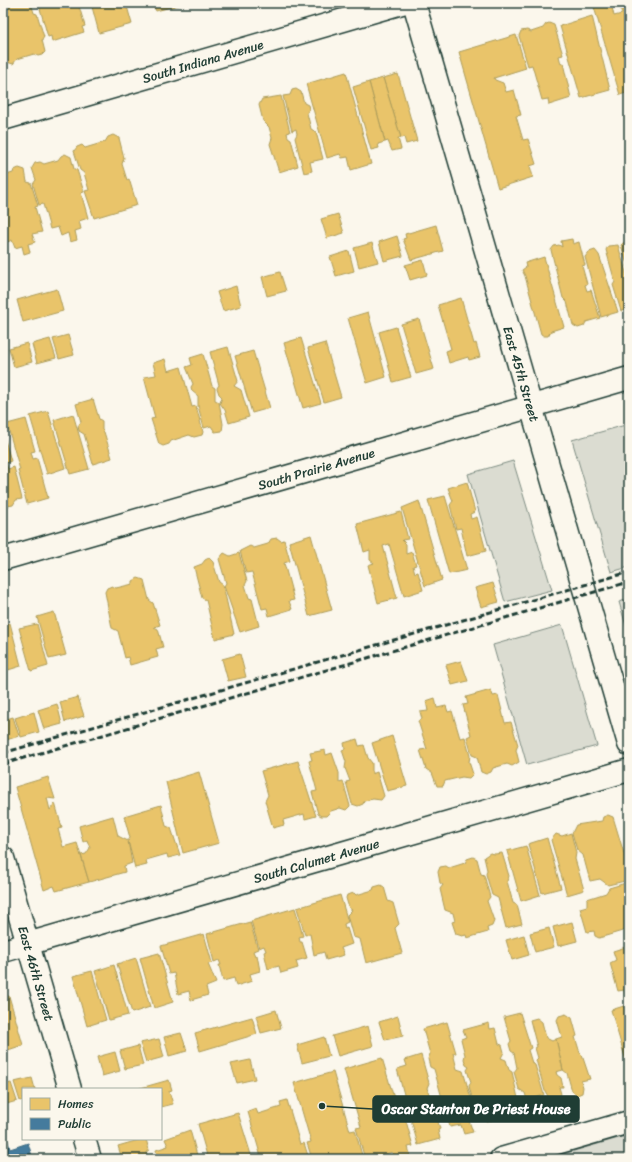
<svg xmlns="http://www.w3.org/2000/svg" width="632" height="1162" viewBox="0 0 632 1162" font-family="Sriracha,sans-serif">
<style>
.green{fill:#dbdcd1;stroke:#7d8c82}
.homes{fill:#e9c46a;stroke:#ac9c5a}
.public{fill:#457b9d;stroke:#3a687e}
.lines{fill:none;stroke-linecap:round;stroke-linejoin:round}
.minor-casing{stroke:#1f3d34;stroke-width:25}
.tertiary-casing{stroke:#1f3d34;stroke-width:25}
.minor{stroke:#fbf7ec;stroke-width:22}
.tertiary{stroke:#fbf7ec;stroke-width:22}
.rail{stroke:#1f3d34;stroke-width:3;stroke-dasharray:6 3;stroke-linecap:butt}
.labels{text-anchor:middle;dominant-baseline:central;stroke-width:4;stroke-linejoin:round;paint-order:stroke}
.street-label{font-size:13px;fill:#1f3d34;stroke:#fbf7ec}
.leader{fill:none;stroke:#1f3d34;stroke-width:1.5}
.callout-dot{fill:#1f3d34;stroke:#fbf7ec;stroke-width:1.5}
.callout{fill:#1f3d34;stroke:#1f3d34;stroke-width:1.5}
.callout-label{font-size:14px;text-anchor:middle;font-weight:bold;fill:#fff}
</style>
<rect width="100%" height="100%" fill="#fbf7ec"/>
<filter id="ink" filterUnits="userSpaceOnUse"><feTurbulence type="fractalNoise" baseFrequency=".025" numOctaves="2"/><feDisplacementMap in="SourceGraphic" scale="8" xChannelSelector="R" yChannelSelector="G"/><feConvolveMatrix kernelMatrix="1 2 1 2 8 2 1 2 1" color-interpolation-filters="sRGB"/></filter>
<g filter="url(#ink)">
<g class="green">
<path d="M 629,424 L 629,567 L 611,572 L 572,440 Z"/>
<path d="M 513,461 L 552,590 L 505,602 L 468,474 Z"/>
<path d="M 629,599 L 629,636 L 619,602 Z"/>
<path d="M 562,625 L 597,746 L 527,765 L 493,645 Z"/>
<path d="M 629,1135 L 629,1159 L 546,1159 Z"/>
</g>
<g class="homes">
<path d="M 3,3 L 31,3 L 34,13 L 37,14 L 44,37 L 42,40 L 45,52 L 42,55 L 38,56 L 34,54 L 17,59 L 13,64 L 7,62 L 3,50 Z"/>
<path d="M 46,3 L 78,3 L 85,26 L 82,27 L 84,32 L 52,42 L 51,36 L 48,37 L 39,5 Z"/>
<path d="M 91,3 L 126,3 L 132,24 L 99,33 Z"/>
<path d="M 152,3 L 186,3 L 156,11 Z"/>
<path d="M 611,3 L 614,16 L 622,14 L 619,3 L 629,3 L 629,92 L 620,95 L 594,7 Z"/>
<path d="M 592,16 L 610,90 L 581,98 L 560,26 Z"/>
<path d="M 549,23 L 554,25 L 563,55 L 559,56 L 561,64 L 563,63 L 571,98 L 549,105 L 548,99 L 542,100 L 532,65 L 528,66 L 519,36 L 521,31 L 527,30 L 531,32 L 543,28 L 546,24 Z"/>
<path d="M 516,35 L 526,68 L 494,78 L 495,80 L 503,83 L 506,92 L 514,90 L 521,115 L 516,116 L 523,140 L 528,139 L 536,164 L 530,166 L 533,177 L 498,188 L 459,52 Z"/>
<path d="M 346,72 L 371,164 L 351,170 L 348,157 L 342,158 L 340,154 L 327,158 L 306,84 Z"/>
<path d="M 398,74 L 417,141 L 406,144 L 404,137 L 401,138 L 383,78 Z"/>
<path d="M 383,78 L 401,138 L 398,138 L 401,149 L 392,151 L 388,141 L 385,142 L 369,82 Z"/>
<path d="M 369,82 L 385,142 L 378,144 L 379,148 L 371,150 L 353,87 Z"/>
<path d="M 296,89 L 301,92 L 304,103 L 308,105 L 309,109 L 307,113 L 311,129 L 316,132 L 323,159 L 310,162 L 312,171 L 304,173 L 295,138 L 297,134 L 296,129 L 292,131 L 283,96 L 290,95 L 292,90 Z"/>
<path d="M 281,96 L 290,132 L 287,133 L 288,137 L 291,139 L 298,166 L 279,172 L 270,144 L 272,138 L 269,127 L 263,121 L 259,105 L 262,99 Z"/>
<path d="M 113,135 L 119,138 L 124,158 L 122,164 L 127,180 L 129,179 L 137,205 L 94,218 L 85,191 L 89,190 L 84,173 L 80,170 L 74,151 L 77,147 L 82,145 L 85,148 L 105,142 L 108,137 Z"/>
<path d="M 65,154 L 71,157 L 74,169 L 77,170 L 84,192 L 81,193 L 88,218 L 79,221 L 81,229 L 75,231 L 77,240 L 70,242 L 68,233 L 61,236 L 58,227 L 50,229 L 43,204 L 39,205 L 33,184 L 36,180 L 32,168 L 35,163 L 40,162 L 44,164 L 58,160 L 61,156 Z"/>
<path d="M 19,168 L 25,170 L 27,182 L 31,183 L 38,206 L 35,207 L 42,232 L 32,234 L 35,242 L 28,244 L 30,252 L 24,254 L 22,246 L 15,248 L 12,240 L 5,243 L 3,238 L 3,176 L 13,173 L 14,170 Z"/>
<path d="M 338,214 L 344,233 L 327,238 L 321,219 Z"/>
<path d="M 436,225 L 443,251 L 411,260 L 403,239 L 406,238 L 405,234 Z"/>
<path d="M 397,236 L 403,256 L 384,261 L 379,242 Z"/>
<path d="M 572,239 L 573,244 L 579,242 L 585,265 L 582,266 L 587,284 L 585,285 L 587,291 L 591,290 L 600,318 L 586,322 L 584,326 L 578,328 L 573,325 L 567,302 L 563,298 L 551,250 L 554,246 L 559,245 L 562,247 L 561,241 Z"/>
<path d="M 627,240 L 629,240 L 629,271 L 621,245 Z"/>
<path d="M 372,243 L 378,262 L 359,267 L 354,248 Z"/>
<path d="M 618,245 L 629,283 L 629,309 L 621,311 L 613,285 L 615,282 L 606,250 L 608,246 Z"/>
<path d="M 595,250 L 599,255 L 618,312 L 601,317 L 585,257 L 589,252 Z"/>
<path d="M 349,251 L 354,271 L 336,276 L 330,257 Z"/>
<path d="M 544,257 L 564,327 L 551,331 L 548,336 L 544,336 L 541,334 L 525,276 L 522,270 L 526,267 L 525,263 Z"/>
<path d="M 423,260 L 427,275 L 410,280 L 405,265 Z"/>
<path d="M 280,272 L 286,291 L 267,296 L 262,277 Z"/>
<path d="M 236,286 L 241,306 L 223,311 L 217,292 Z"/>
<path d="M 57,289 L 63,311 L 23,322 L 17,300 Z"/>
<path d="M 461,298 L 474,344 L 476,343 L 480,357 L 469,360 L 468,357 L 449,363 L 446,351 L 451,349 L 438,305 Z"/>
<path d="M 368,312 L 386,377 L 367,383 L 348,318 Z"/>
<path d="M 419,319 L 434,369 L 416,374 L 401,324 Z"/>
<path d="M 396,327 L 411,377 L 393,382 L 379,332 Z"/>
<path d="M 68,335 L 74,355 L 59,359 L 53,339 Z"/>
<path d="M 301,338 L 321,403 L 303,408 L 284,343 Z"/>
<path d="M 50,339 L 56,358 L 37,363 L 32,344 Z"/>
<path d="M 27,343 L 32,362 L 14,367 L 9,348 Z"/>
<path d="M 325,343 L 341,397 L 324,402 L 308,348 Z"/>
<path d="M 228,347 L 238,381 L 234,386 L 241,390 L 249,417 L 229,423 L 225,410 L 220,403 L 222,397 L 219,394 L 217,388 L 219,385 L 210,352 Z"/>
<path d="M 253,351 L 270,408 L 252,413 L 235,356 Z"/>
<path d="M 203,354 L 212,386 L 215,388 L 215,400 L 219,402 L 223,424 L 222,431 L 215,432 L 211,426 L 204,428 L 198,406 L 198,396 L 192,391 L 191,387 L 193,384 L 186,367 L 192,365 L 190,358 Z"/>
<path d="M 165,359 L 168,371 L 181,367 L 192,407 L 196,406 L 203,432 L 202,435 L 194,437 L 189,435 L 171,441 L 169,444 L 163,446 L 159,444 L 151,419 L 155,418 L 144,377 L 156,375 L 153,363 Z"/>
<path d="M 93,399 L 99,419 L 102,421 L 102,430 L 104,432 L 112,458 L 93,464 L 84,434 L 79,431 L 78,426 L 81,422 L 76,404 Z"/>
<path d="M 48,411 L 65,468 L 47,474 L 30,416 Z"/>
<path d="M 73,414 L 89,469 L 70,474 L 54,420 Z"/>
<path d="M 26,419 L 35,451 L 31,452 L 33,459 L 37,458 L 48,498 L 27,504 L 18,470 L 20,470 L 7,424 Z"/>
<path d="M 3,433 L 11,461 L 6,463 L 8,469 L 14,467 L 22,499 L 16,500 L 13,505 L 8,506 L 5,504 L 3,499 Z"/>
<path d="M 467,482 L 475,512 L 470,514 L 471,519 L 477,517 L 486,551 L 467,556 L 461,528 L 456,529 L 450,505 L 453,501 L 448,488 Z"/>
<path d="M 445,496 L 467,570 L 449,574 L 428,500 Z"/>
<path d="M 419,501 L 442,580 L 425,586 L 402,508 Z"/>
<path d="M 401,512 L 408,539 L 402,540 L 406,544 L 406,554 L 412,552 L 416,565 L 413,566 L 415,573 L 418,572 L 423,590 L 404,596 L 389,544 L 383,546 L 397,598 L 378,603 L 368,565 L 374,563 L 370,560 L 370,550 L 364,552 L 357,524 Z"/>
<path d="M 311,535 L 332,610 L 309,616 L 289,542 Z"/>
<path d="M 277,538 L 281,541 L 284,540 L 290,561 L 284,563 L 294,600 L 289,601 L 292,609 L 269,616 L 267,608 L 262,609 L 252,572 L 246,573 L 240,551 L 250,546 L 254,548 L 268,544 L 271,539 Z"/>
<path d="M 224,553 L 230,556 L 239,553 L 247,581 L 245,585 L 249,598 L 252,599 L 259,626 L 240,632 L 224,586 L 226,583 L 219,559 Z"/>
<path d="M 209,558 L 213,562 L 219,582 L 223,585 L 234,634 L 215,639 L 206,600 L 202,598 L 194,567 L 202,564 L 205,560 Z"/>
<path d="M 138,578 L 144,580 L 149,600 L 153,603 L 160,625 L 154,627 L 158,629 L 163,647 L 156,649 L 158,657 L 130,665 L 128,657 L 125,658 L 118,631 L 112,628 L 105,592 L 107,588 L 112,586 L 116,588 L 133,584 L 133,581 Z"/>
<path d="M 493,583 L 499,602 L 481,607 L 475,588 Z"/>
<path d="M 54,612 L 66,655 L 49,659 L 37,617 Z"/>
<path d="M 10,623 L 21,666 L 5,671 L 3,625 Z"/>
<path d="M 37,624 L 48,666 L 31,671 L 19,628 Z"/>
<path d="M 240,654 L 246,677 L 228,681 L 222,659 Z"/>
<path d="M 461,661 L 468,681 L 452,685 L 446,665 Z"/>
<path d="M 491,690 L 493,696 L 498,695 L 505,723 L 511,722 L 518,745 L 516,750 L 519,762 L 512,766 L 507,764 L 493,768 L 491,772 L 486,774 L 481,772 L 477,757 L 472,755 L 467,737 L 471,735 L 463,705 L 468,704 L 466,697 Z"/>
<path d="M 78,697 L 84,716 L 65,722 L 60,702 Z"/>
<path d="M 435,698 L 437,708 L 446,706 L 448,712 L 452,711 L 460,738 L 465,737 L 470,756 L 469,762 L 473,774 L 469,778 L 462,777 L 445,781 L 443,786 L 437,786 L 432,773 L 426,769 L 420,750 L 427,749 L 418,721 L 422,719 L 420,712 L 428,711 L 426,701 Z"/>
<path d="M 57,704 L 62,724 L 44,729 L 38,710 Z"/>
<path d="M 34,712 L 39,732 L 21,737 L 15,718 Z"/>
<path d="M 13,717 L 19,736 L 3,741 L 3,720 Z"/>
<path d="M 392,736 L 407,786 L 387,791 L 372,743 Z"/>
<path d="M 357,739 L 359,746 L 364,745 L 368,758 L 372,763 L 372,774 L 377,772 L 384,796 L 381,800 L 373,799 L 364,801 L 363,804 L 358,806 L 352,804 L 346,782 L 350,781 L 345,768 L 346,762 L 342,750 L 345,749 L 344,743 Z"/>
<path d="M 325,750 L 326,755 L 332,753 L 339,773 L 339,782 L 343,781 L 350,806 L 346,810 L 340,808 L 331,811 L 326,816 L 321,816 L 318,814 L 312,792 L 317,791 L 309,761 L 312,760 L 310,753 Z"/>
<path d="M 298,761 L 316,816 L 305,819 L 304,814 L 283,820 L 284,825 L 273,828 L 265,801 L 268,795 L 261,771 Z"/>
<path d="M 199,772 L 219,843 L 183,853 L 166,782 Z"/>
<path d="M 48,777 L 55,799 L 47,798 L 50,810 L 55,803 L 62,828 L 58,829 L 63,847 L 77,843 L 89,882 L 56,891 L 54,886 L 44,890 L 15,787 Z"/>
<path d="M 161,805 L 166,826 L 171,828 L 180,855 L 168,858 L 167,854 L 146,860 L 147,865 L 135,868 L 128,841 L 130,838 L 124,816 Z"/>
<path d="M 608,815 L 613,817 L 629,870 L 629,880 L 608,885 L 600,879 L 590,881 L 583,855 L 577,850 L 572,833 L 576,825 L 602,821 L 603,817 Z"/>
<path d="M 113,816 L 118,836 L 128,841 L 132,863 L 124,866 L 125,872 L 89,882 L 81,855 L 86,854 L 90,848 L 87,840 L 83,842 L 79,826 Z"/>
<path d="M 571,833 L 576,853 L 575,859 L 584,890 L 567,895 L 551,840 L 556,834 L 562,836 Z"/>
<path d="M 547,838 L 561,888 L 542,893 L 528,844 Z"/>
<path d="M 526,846 L 540,895 L 521,901 L 507,851 Z"/>
<path d="M 490,853 L 495,854 L 502,853 L 509,876 L 507,881 L 513,903 L 517,905 L 522,924 L 506,928 L 498,898 L 492,895 L 486,874 L 487,870 L 484,857 Z"/>
<path d="M 473,857 L 477,859 L 481,874 L 484,875 L 490,897 L 487,901 L 494,921 L 492,926 L 487,928 L 488,932 L 467,938 L 466,935 L 462,936 L 456,934 L 452,922 L 455,921 L 453,913 L 445,910 L 440,889 L 443,885 L 440,883 L 438,872 L 440,867 L 446,866 L 449,868 L 465,863 L 467,859 Z"/>
<path d="M 629,882 L 629,929 L 599,938 L 595,936 L 594,931 L 587,932 L 580,908 L 587,906 L 587,899 L 606,893 L 609,888 Z"/>
<path d="M 381,885 L 384,887 L 388,901 L 393,903 L 399,924 L 395,928 L 402,953 L 366,963 L 360,939 L 353,937 L 347,915 L 352,910 L 349,908 L 346,898 L 347,895 L 354,893 L 356,895 L 373,890 L 374,887 Z"/>
<path d="M 340,895 L 348,922 L 344,924 L 345,929 L 347,928 L 352,944 L 341,948 L 344,955 L 326,960 L 324,952 L 314,955 L 310,934 L 305,935 L 297,908 Z"/>
<path d="M 295,908 L 303,936 L 299,937 L 300,942 L 302,942 L 307,958 L 296,961 L 298,968 L 281,973 L 279,966 L 268,969 L 264,952 L 266,951 L 264,946 L 259,948 L 251,921 Z"/>
<path d="M 250,922 L 258,949 L 253,951 L 255,956 L 257,955 L 260,971 L 250,974 L 252,981 L 236,986 L 234,978 L 223,981 L 219,965 L 221,965 L 219,960 L 214,962 L 207,934 Z"/>
<path d="M 572,922 L 577,941 L 558,946 L 553,927 Z"/>
<path d="M 549,928 L 554,947 L 535,952 L 530,933 Z"/>
<path d="M 204,934 L 212,963 L 208,964 L 216,983 L 206,987 L 208,995 L 191,1000 L 189,991 L 178,994 L 174,973 L 169,974 L 161,946 Z"/>
<path d="M 524,935 L 529,955 L 512,960 L 506,940 Z"/>
<path d="M 629,946 L 629,998 L 626,999 L 624,990 L 618,991 L 610,963 L 616,960 L 613,951 Z"/>
<path d="M 159,953 L 173,1002 L 154,1008 L 140,958 Z"/>
<path d="M 136,958 L 150,1007 L 132,1013 L 117,964 Z"/>
<path d="M 114,965 L 128,1015 L 109,1020 L 95,971 Z"/>
<path d="M 92,971 L 106,1020 L 87,1026 L 73,976 Z"/>
<path d="M 9,996 L 23,1045 L 5,1051 L 3,1045 L 3,997 Z"/>
<path d="M 624,1006 L 624,1008 L 629,1007 L 629,1071 L 611,1010 Z"/>
<path d="M 276,1010 L 281,1028 L 261,1033 L 256,1016 Z"/>
<path d="M 520,1013 L 531,1048 L 528,1050 L 532,1063 L 535,1065 L 544,1095 L 527,1100 L 525,1093 L 519,1089 L 514,1072 L 517,1068 L 514,1053 L 511,1051 L 509,1044 L 511,1041 L 504,1017 Z"/>
<path d="M 566,1014 L 572,1018 L 577,1036 L 575,1037 L 580,1053 L 582,1055 L 590,1079 L 581,1081 L 583,1087 L 582,1093 L 577,1095 L 572,1091 L 567,1073 L 563,1070 L 556,1039 L 562,1037 L 557,1020 L 559,1016 Z"/>
<path d="M 398,1016 L 403,1036 L 385,1040 L 379,1022 Z"/>
<path d="M 252,1017 L 257,1034 L 200,1051 L 195,1033 Z"/>
<path d="M 537,1018 L 542,1022 L 546,1038 L 552,1041 L 556,1039 L 563,1070 L 556,1072 L 557,1075 L 561,1078 L 563,1087 L 559,1087 L 561,1094 L 559,1097 L 550,1100 L 545,1091 L 536,1060 L 538,1058 L 535,1048 L 537,1047 L 530,1020 Z"/>
<path d="M 447,1022 L 456,1053 L 453,1053 L 457,1069 L 463,1071 L 477,1119 L 469,1121 L 473,1132 L 464,1134 L 461,1125 L 450,1127 L 434,1069 L 430,1067 L 428,1059 L 430,1054 L 423,1029 Z"/>
<path d="M 489,1023 L 490,1029 L 495,1028 L 499,1044 L 502,1045 L 504,1052 L 501,1058 L 506,1060 L 509,1070 L 512,1072 L 520,1107 L 517,1112 L 513,1113 L 507,1110 L 495,1114 L 492,1120 L 487,1121 L 481,1118 L 478,1108 L 473,1102 L 469,1086 L 471,1082 L 467,1070 L 469,1067 L 466,1065 L 464,1059 L 465,1055 L 461,1039 L 466,1037 L 463,1030 Z"/>
<path d="M 368,1026 L 373,1046 L 338,1056 L 332,1036 Z"/>
<path d="M 181,1033 L 187,1051 L 169,1056 L 164,1037 Z"/>
<path d="M 324,1037 L 329,1056 L 302,1063 L 297,1045 Z"/>
<path d="M 159,1039 L 164,1057 L 146,1062 L 140,1043 Z"/>
<path d="M 138,1046 L 143,1065 L 125,1069 L 120,1051 Z"/>
<path d="M 115,1052 L 120,1071 L 102,1076 L 97,1057 Z"/>
<path d="M 421,1055 L 429,1083 L 427,1088 L 431,1100 L 435,1101 L 436,1106 L 435,1110 L 440,1129 L 438,1130 L 440,1139 L 418,1145 L 397,1069 L 407,1066 L 405,1060 Z"/>
<path d="M 382,1058 L 399,1115 L 404,1114 L 413,1146 L 408,1147 L 410,1154 L 407,1159 L 396,1159 L 392,1152 L 386,1154 L 388,1159 L 365,1159 L 356,1128 L 361,1127 L 344,1069 Z"/>
<path d="M 250,1060 L 255,1079 L 237,1083 L 231,1064 Z"/>
<path d="M 333,1072 L 350,1131 L 355,1130 L 363,1159 L 312,1159 L 307,1143 L 311,1142 L 294,1083 Z"/>
<path d="M 32,1078 L 35,1089 L 23,1089 L 23,1100 L 20,1101 L 14,1082 Z"/>
<path d="M 169,1080 L 172,1090 L 169,1091 L 173,1104 L 161,1107 L 161,1089 L 137,1089 Z"/>
<path d="M 11,1083 L 17,1101 L 3,1105 L 3,1085 Z"/>
<path d="M 287,1100 L 300,1144 L 304,1143 L 309,1159 L 258,1159 L 261,1157 L 248,1112 L 256,1109 L 258,1114 L 281,1107 L 280,1102 Z"/>
<path d="M 238,1113 L 252,1158 L 255,1159 L 208,1159 L 198,1124 Z"/>
<path d="M 190,1130 L 198,1159 L 158,1159 L 156,1150 L 168,1146 L 165,1139 Z"/>
<path d="M 142,1139 L 146,1139 L 149,1150 L 146,1152 L 148,1159 L 122,1159 L 118,1146 Z"/>
</g>
<path class="public" d="M 4,1127 L 10,1149 L 28,1143 L 32,1156 L 36,1155 L 37,1159 L 3,1159 Z"/>
<g class="lines">
<defs>
<g id="minor">
<path id="s1" d="M 414,3 L 629,744"/>
<path id="s2" d="M 3,559 L 629,378"/>
<path id="s3" d="M 3,858 L 70,1089"/>
<path id="s4" d="M 3,951 L 629,770"/>
<path d="M 84,1139 L 90,1159"/>
<path d="M 501,1159 L 629,1122"/>
</g>
<g id="tertiary">
<path id="s5" d="M 3,119 L 402,3"/>
</g>
</defs>
<use href="#minor" class="minor-casing"/>
<use href="#tertiary" class="tertiary-casing"/>
<use href="#minor" class="minor"/>
<use href="#tertiary" class="tertiary"/>
<g class="rail">
<path d="M 3,753 L 629,572"/>
<path d="M 3,764 L 629,582"/>
</g>
</g>
</g>
<g class="labels">
<g class="street-label">
<text stroke="none"><textPath href="#s5" startOffset="208">South Indiana Avenue</textPath></text>
<text stroke="none"><textPath href="#s1" startOffset="386">East 45th Street</textPath></text>
<text stroke="none"><textPath href="#s2" startOffset="326">South Prairie Avenue</textPath></text>
<text stroke="none"><textPath href="#s4" startOffset="326">South Calumet Avenue</textPath></text>
<text stroke="none"><textPath href="#s3" startOffset="120">East 46th Street</textPath></text>
</g>
</g>
<path class="leader" d="M322 1106L373 1109"/>
<circle class="callout-dot" cx="322" cy="1106" r="4"/>
<rect class="callout" x="373" y="1096" width="206" height="26" rx="4"/>
<g class="callout-label">
<text x="476" y="1114">Oscar Stanton De Priest House</text>
</g>
<rect width="632" height="1162" fill="none" stroke="#fbf7ec" stroke-width="16"/>
<rect x="8" y="8" width="616" height="1146" fill="none" stroke="#1f3d34" stroke-width="1.5" filter="url(#ink)"/>
<rect x="22" y="1088" width="140" height="52" fill="#fbf7ec" stroke="#a3ada2"/>
<rect x="30" y="1098" width="20" height="12" fill="#e9c46a" stroke="#a3ada2"/>
<text x="58" y="1108" font-size="12" fill="#1f3d34">Homes</text>
<rect x="30" y="1118" width="20" height="12" fill="#457b9d" stroke="#a3ada2"/>
<text x="58" y="1128" font-size="12" fill="#1f3d34">Public</text>
</svg>
